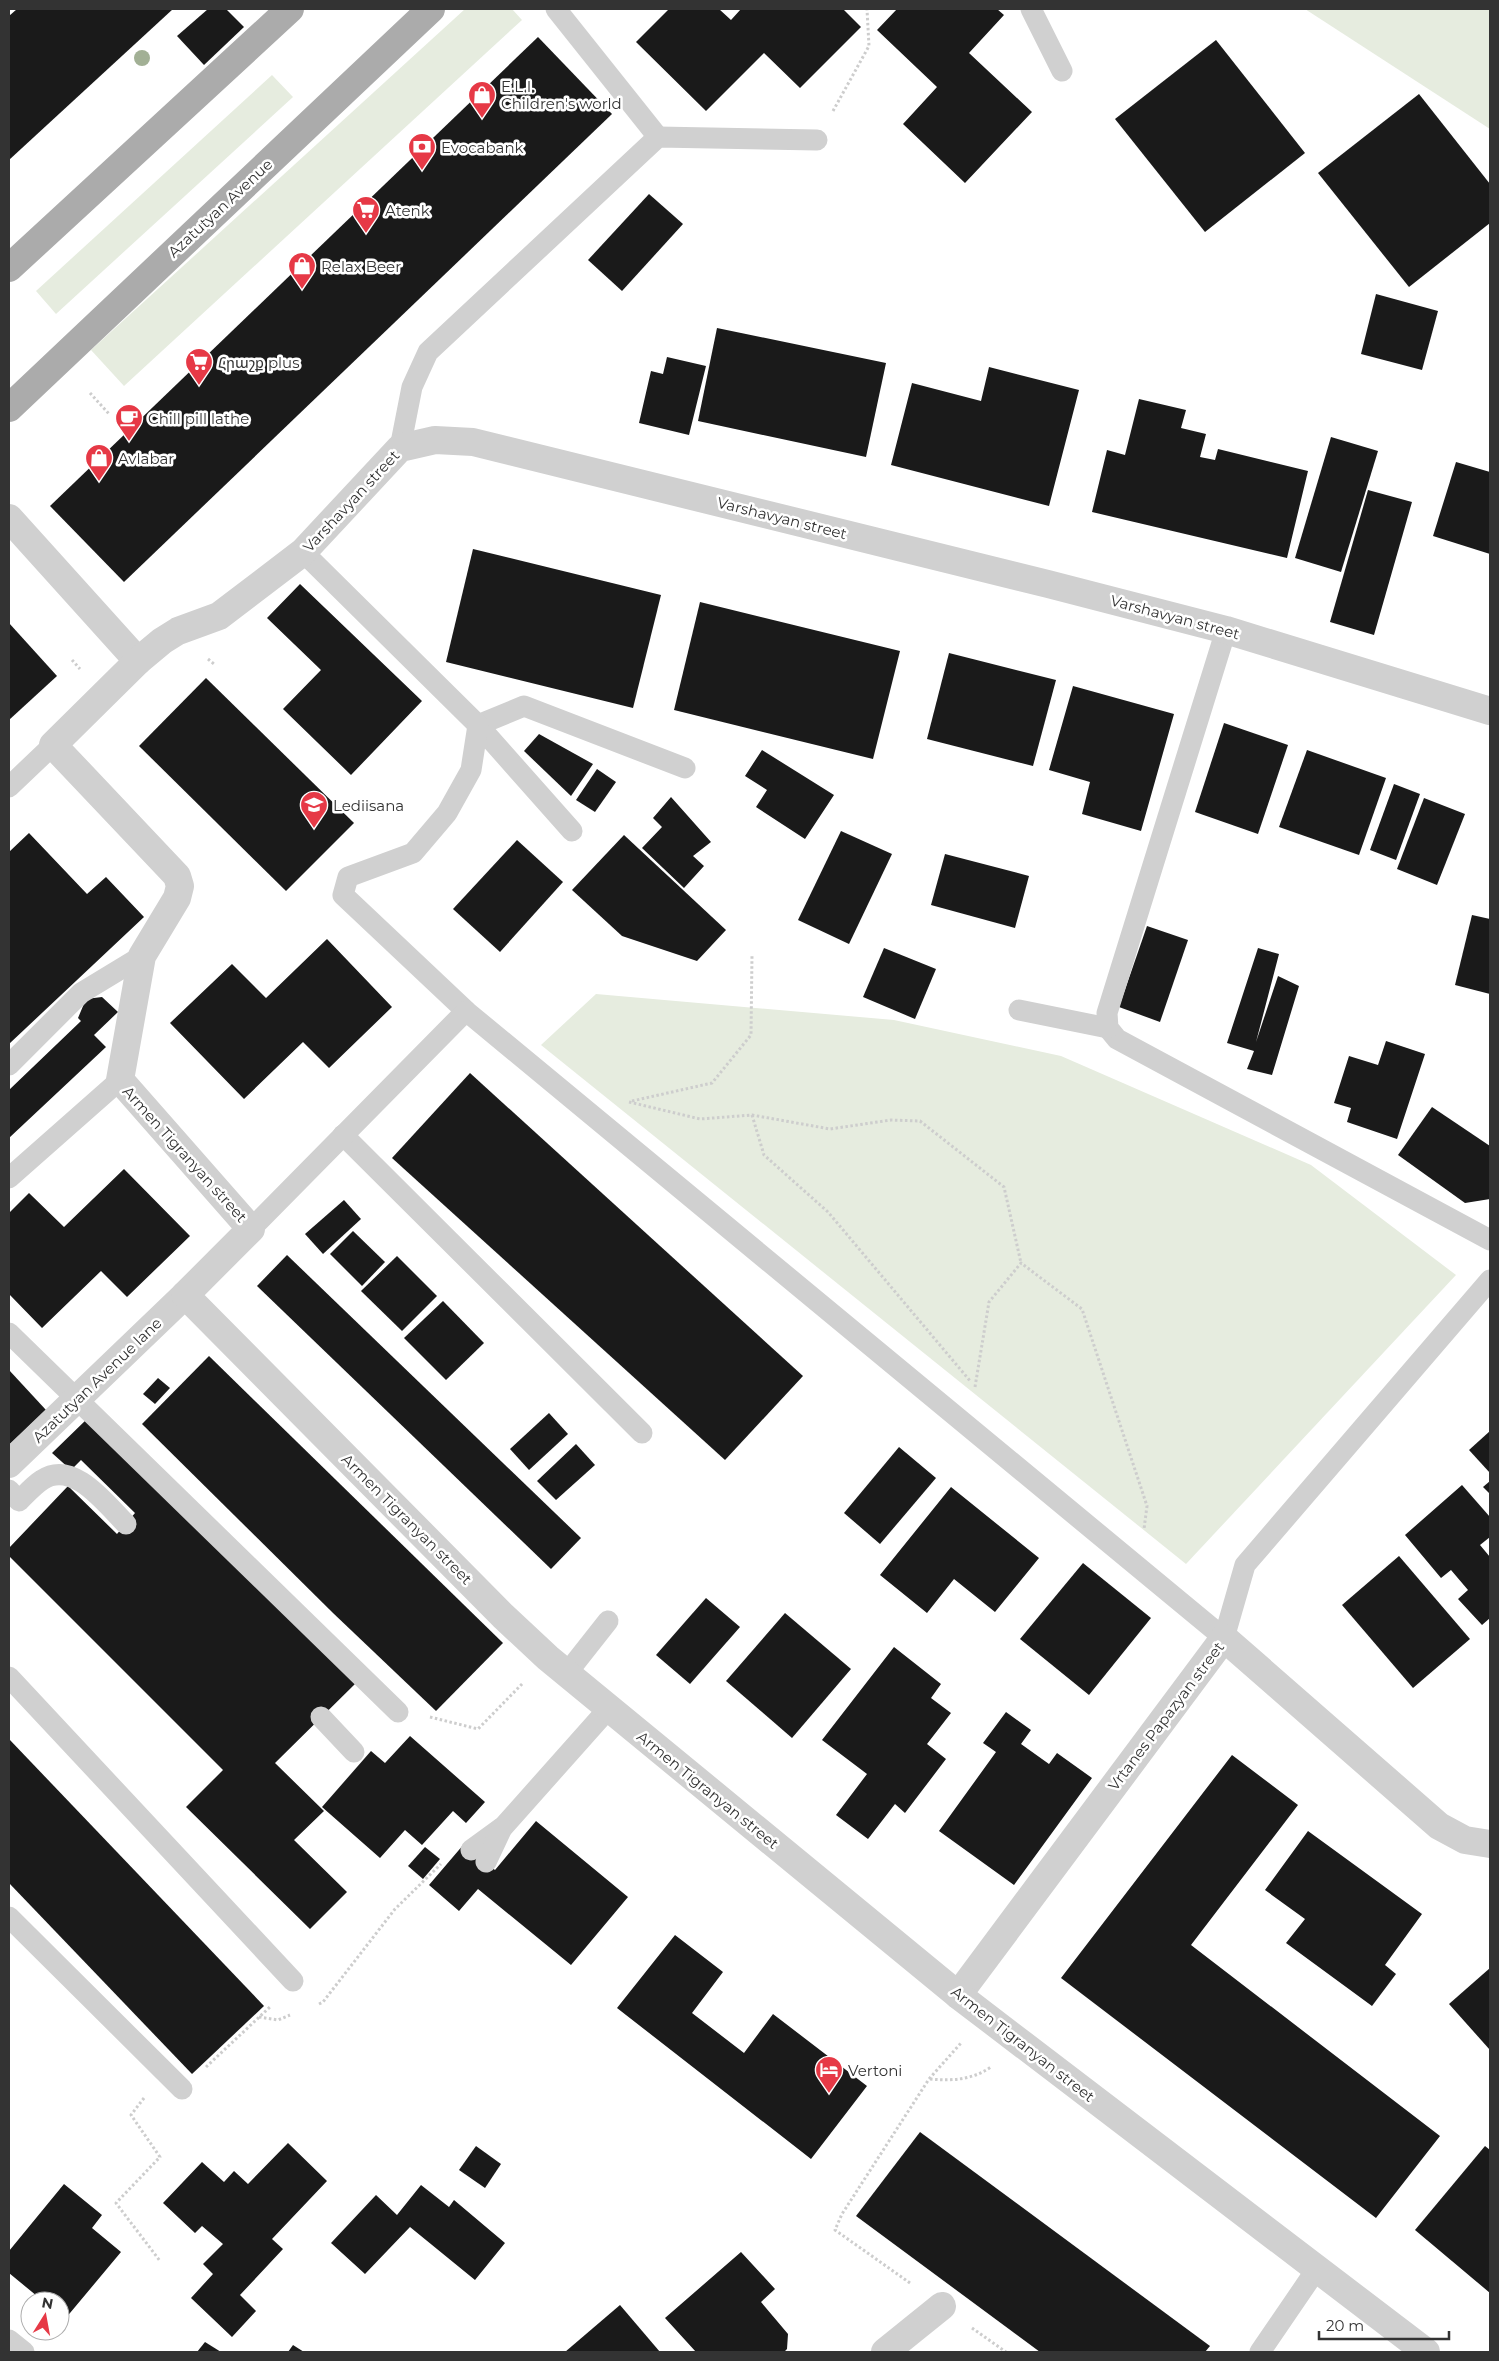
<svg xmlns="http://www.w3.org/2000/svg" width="1499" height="2361" viewBox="0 0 1499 2361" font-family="Montserrat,'Noto Sans Armenian',sans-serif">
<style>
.green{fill:#e6ecdf}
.building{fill:#1a1a1a}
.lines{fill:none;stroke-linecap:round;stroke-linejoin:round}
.path{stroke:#cdcdcd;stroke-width:3;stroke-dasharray:2.5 2.5;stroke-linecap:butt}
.service{stroke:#d0d0d0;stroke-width:21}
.minor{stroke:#d0d0d0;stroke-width:28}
.primary{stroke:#ababab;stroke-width:28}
.tree{fill:#a2b095}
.labels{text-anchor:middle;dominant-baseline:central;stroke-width:5;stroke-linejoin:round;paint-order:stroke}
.poi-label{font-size:15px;fill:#333;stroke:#fff;text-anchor:start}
.street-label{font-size:15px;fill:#333;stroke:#fff}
</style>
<rect width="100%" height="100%" fill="#fff"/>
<g class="green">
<path d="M 465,9 L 512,9 L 522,20 L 124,386 L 91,350 Z"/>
<path d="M 1305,9 L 1490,9 L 1490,129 Z"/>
<path d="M 272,75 L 293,97 L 56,314 L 36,291 Z"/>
<path d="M 596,994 L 894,1020 L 1061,1056 L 1311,1165 L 1456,1275 L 1186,1564 L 541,1045 Z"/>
</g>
<g class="building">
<path d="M 17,9 L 173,9 L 9,160 L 9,16 Z"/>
<path d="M 208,9 L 226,9 L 244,27 L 204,65 L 177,36 Z"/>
<path d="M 669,9 L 719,9 L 731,20 L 741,9 L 843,9 L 861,27 L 800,88 L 764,53 L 706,111 L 636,42 Z"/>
<path d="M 897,9 L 997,9 L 1004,15 L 969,53 L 1032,112 L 965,183 L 903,124 L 937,87 L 877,30 Z"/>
<path d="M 538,37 L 612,114 L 124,582 L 50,506 Z"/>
<path d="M 1216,40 L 1305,153 L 1205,232 L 1115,119 Z"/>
<path d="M 1419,94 L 1490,184 L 1490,223 L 1409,287 L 1318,173 Z"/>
<path d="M 649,194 L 683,224 L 622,291 L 588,260 Z"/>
<path d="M 1376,294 L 1438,311 L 1422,370 L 1361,354 Z"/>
<path d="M 717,328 L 886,363 L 866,457 L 698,421 Z"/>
<path d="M 667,357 L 706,366 L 689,435 L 639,423 L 651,371 L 663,374 Z"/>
<path d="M 989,367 L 1079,390 L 1049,506 L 891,465 L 912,383 L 981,401 Z"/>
<path d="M 1139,399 L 1186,410 L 1181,428 L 1206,434 L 1200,457 L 1215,460 L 1218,449 L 1308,471 L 1287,558 L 1092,512 L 1107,450 L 1125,455 Z"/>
<path d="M 1331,437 L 1378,451 L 1341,572 L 1295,558 Z"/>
<path d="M 1456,462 L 1490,472 L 1490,554 L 1433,536 Z"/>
<path d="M 1368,490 L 1412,502 L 1374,635 L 1330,622 Z"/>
<path d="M 473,549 L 661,595 L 633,708 L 446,662 Z"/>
<path d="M 300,584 L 422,701 L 351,775 L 283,709 L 321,670 L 267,618 Z"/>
<path d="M 700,602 L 900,651 L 873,759 L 674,710 Z"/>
<path d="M 9,623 L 57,676 L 9,720 Z"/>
<path d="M 949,653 L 1056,680 L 1033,766 L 927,739 Z"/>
<path d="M 206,678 L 354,823 L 286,891 L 139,746 Z"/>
<path d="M 1073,686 L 1174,714 L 1141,831 L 1082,814 L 1090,782 L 1049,770 Z"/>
<path d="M 1224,723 L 1288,745 L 1258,834 L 1195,812 Z"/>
<path d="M 539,734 L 593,764 L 571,796 L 524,751 Z"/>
<path d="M 762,750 L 834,795 L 805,839 L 756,807 L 767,790 L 745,776 Z"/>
<path d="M 1307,750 L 1386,778 L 1359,855 L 1279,827 Z"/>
<path d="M 597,769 L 616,782 L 595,812 L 576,800 Z"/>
<path d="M 1394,784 L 1420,794 L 1396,860 L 1370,850 Z"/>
<path d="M 671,797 L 711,842 L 693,856 L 704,866 L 684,888 L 642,848 L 662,827 L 653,818 Z"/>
<path d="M 1424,798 L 1465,814 L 1437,885 L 1397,869 Z"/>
<path d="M 841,831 L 892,854 L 849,944 L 798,920 Z"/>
<path d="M 29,833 L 87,894 L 106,877 L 144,917 L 9,1044 L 9,852 Z"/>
<path d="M 624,835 L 726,930 L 697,961 L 622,936 L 572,890 Z"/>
<path d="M 517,840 L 563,882 L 500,952 L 453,909 Z"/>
<path d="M 945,854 L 1029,876 L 1015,928 L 931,905 Z"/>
<path d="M 1472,915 L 1490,919 L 1490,994 L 1455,985 Z"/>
<path d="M 1147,926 L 1188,940 L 1160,1022 L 1119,1007 Z"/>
<path d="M 327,939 L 392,1007 L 329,1068 L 303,1042 L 244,1099 L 170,1023 L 232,964 L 266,998 Z"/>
<path d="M 884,948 L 936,969 L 915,1019 L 863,997 Z"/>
<path d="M 1258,948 L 1279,954 L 1256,1042 L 1278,976 L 1299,986 L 1272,1075 L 1247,1069 L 1254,1051 L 1227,1043 Z"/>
<path d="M 102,997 L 118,1012 L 94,1035 L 106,1047 L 9,1138 L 9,1090 L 81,1021 L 78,1018 L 86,999 Z"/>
<path d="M 1386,1041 L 1425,1054 L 1397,1139 L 1347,1122 L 1351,1108 L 1334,1103 L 1349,1056 L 1378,1065 Z"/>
<path d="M 470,1073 L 803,1376 L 725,1460 L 392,1158 Z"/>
<path d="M 1432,1107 L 1490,1146 L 1490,1199 L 1465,1203 L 1398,1155 Z"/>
<path d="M 124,1169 L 190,1236 L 127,1297 L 101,1271 L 42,1328 L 9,1294 L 9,1213 L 29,1193 L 64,1227 Z"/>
<path d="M 344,1200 L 361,1219 L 323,1254 L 305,1234 Z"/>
<path d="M 353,1231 L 385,1262 L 362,1286 L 330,1254 Z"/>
<path d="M 287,1255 L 581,1538 L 551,1569 L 257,1286 Z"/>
<path d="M 397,1256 L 437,1296 L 402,1331 L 361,1291 Z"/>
<path d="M 443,1301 L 484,1343 L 446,1380 L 404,1338 Z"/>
<path d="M 209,1356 L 503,1643 L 436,1711 L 333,1613 L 142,1424 Z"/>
<path d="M 9,1370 L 46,1410 L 9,1445 Z"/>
<path d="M 158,1378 L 170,1388 L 155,1404 L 143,1394 Z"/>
<path d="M 549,1413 L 568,1434 L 529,1470 L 510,1449 Z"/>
<path d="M 88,1418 L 356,1683 L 275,1763 L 324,1811 L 294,1840 L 347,1892 L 310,1929 L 186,1807 L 223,1770 L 9,1556 L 9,1548 L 68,1486 L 117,1534 L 135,1513 L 81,1460 L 71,1470 L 52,1453 Z"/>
<path d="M 1490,1431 L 1490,1473 L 1469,1450 Z"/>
<path d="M 576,1444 L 595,1465 L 556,1500 L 537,1481 Z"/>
<path d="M 899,1447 L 936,1478 L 880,1544 L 844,1513 Z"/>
<path d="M 1490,1481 L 1490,1494 L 1483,1487 Z"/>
<path d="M 1462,1485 L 1490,1517 L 1490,1537 L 1480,1545 L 1490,1557 L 1490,1618 L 1482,1625 L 1458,1599 L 1468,1590 L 1451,1570 L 1441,1578 L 1405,1535 Z"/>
<path d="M 951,1487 L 1039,1558 L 995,1612 L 954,1579 L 927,1613 L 880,1575 Z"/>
<path d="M 1399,1556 L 1470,1639 L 1413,1688 L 1342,1605 Z"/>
<path d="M 1083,1563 L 1151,1618 L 1089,1695 L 1020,1639 Z"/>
<path d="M 706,1598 L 740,1627 L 690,1684 L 656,1655 Z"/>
<path d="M 785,1613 L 851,1669 L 792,1738 L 726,1681 Z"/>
<path d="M 894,1647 L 941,1684 L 931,1698 L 951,1713 L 927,1744 L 946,1759 L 905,1813 L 895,1804 L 868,1839 L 836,1815 L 867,1774 L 822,1740 Z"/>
<path d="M 1006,1712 L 1031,1730 L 1021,1744 L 1049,1764 L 1057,1753 L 1092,1778 L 1014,1885 L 939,1831 L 996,1752 L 983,1743 Z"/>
<path d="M 410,1736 L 485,1802 L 466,1823 L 453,1811 L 422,1845 L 405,1830 L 380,1858 L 322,1807 L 371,1751 L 385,1763 Z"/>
<path d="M 9,1739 L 264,2006 L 192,2074 L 9,1883 Z"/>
<path d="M 1232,1755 L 1298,1805 L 1191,1945 L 1440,2136 L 1376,2218 L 1061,1978 Z"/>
<path d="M 536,1821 L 628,1897 L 571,1965 L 478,1889 L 459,1911 L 429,1885 L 464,1844 L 495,1870 Z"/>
<path d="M 1308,1831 L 1422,1914 L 1385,1965 L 1396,1974 L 1372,2006 L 1286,1943 L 1305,1919 L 1265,1890 Z"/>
<path d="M 425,1847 L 440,1859 L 423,1879 L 408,1866 Z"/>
<path d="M 675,1935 L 723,1972 L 692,2013 L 744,2053 L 773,2014 L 867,2086 L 811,2159 L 617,2008 Z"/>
<path d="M 1490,1968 L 1490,2050 L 1449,2004 Z"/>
<path d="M 920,2132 L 1210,2346 L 1205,2352 L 1040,2352 L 856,2216 Z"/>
<path d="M 288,2143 L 327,2181 L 272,2239 L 283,2249 L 240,2295 L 256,2311 L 232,2337 L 191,2298 L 213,2274 L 203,2264 L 223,2244 L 202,2226 L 195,2233 L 163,2203 L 202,2162 L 224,2182 L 234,2171 L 248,2184 Z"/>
<path d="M 476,2146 L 501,2164 L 485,2188 L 459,2170 Z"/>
<path d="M 1485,2146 L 1490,2150 L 1490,2293 L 1415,2230 Z"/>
<path d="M 64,2184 L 102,2215 L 92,2228 L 121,2252 L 65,2319 L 60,2315 L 60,2301 L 43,2301 L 9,2273 L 9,2251 Z"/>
<path d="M 421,2185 L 449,2207 L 454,2200 L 505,2243 L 475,2280 L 410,2227 L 365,2274 L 331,2243 L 376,2195 L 397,2215 Z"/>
<path d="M 741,2252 L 775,2289 L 761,2302 L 788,2334 L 787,2349 L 784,2352 L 696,2352 L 665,2318 Z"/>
<path d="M 620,2305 L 660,2352 L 565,2352 Z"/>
<path d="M 205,2342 L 221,2352 L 197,2352 Z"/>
<path d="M 293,2345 L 304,2352 L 288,2352 Z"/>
</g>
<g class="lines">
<g class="path">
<path d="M 833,111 L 869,46 L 867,9"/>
<path d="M 90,393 L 110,415"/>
<path d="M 208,659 L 214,664"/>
<path d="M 72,660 L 80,669"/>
<path d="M 632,1101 L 712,1083 L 751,1035 L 752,955"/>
<path d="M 629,1102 L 700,1119 L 752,1115 L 830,1129 L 891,1120 L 920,1121 L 1004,1187 L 1021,1263"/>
<path d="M 752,1115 L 764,1155 L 828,1212 L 971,1382"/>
<path d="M 975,1387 L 989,1302 L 1021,1263 L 1082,1309 L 1147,1506 L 1144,1529"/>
<path d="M 430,1717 L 478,1729 L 523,1683"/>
<path d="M 319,2004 L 323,2002 L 395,1909 L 441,1864"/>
<path d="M 259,2017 L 278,2020 L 290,2015"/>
<path d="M 206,2067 L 271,2006"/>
<path d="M 930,2079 C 952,2081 972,2080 991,2067"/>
<path d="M 144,2098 L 131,2115 L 160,2157 L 116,2203 L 160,2261"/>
<path d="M 910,2283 L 835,2230 L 842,2214 L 929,2079 L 961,2043"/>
<path d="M 972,2328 L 1006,2352"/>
</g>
<g class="service">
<path d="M 556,9 L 658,137"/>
<path d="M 1031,9 L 1062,71"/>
<path d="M 400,448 L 412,387 L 428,352 L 658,137 L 817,140"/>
<path d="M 303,552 L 478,725 L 524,706 L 685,768"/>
<path d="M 1226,630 L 1107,1013 L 1108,1028 L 1117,1039 L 1490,1240"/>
<path d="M 478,725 L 572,831"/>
<path d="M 9,787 L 53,745"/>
<path d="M 1019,1010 L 1108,1028"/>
<path d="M 466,1011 L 343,895 L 348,877 L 413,853 L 447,813 L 471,770 L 478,725"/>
<path d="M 9,1065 L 81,993 L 142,956"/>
<path d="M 343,1135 L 642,1433"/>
<path d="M 9,1178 L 120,1080"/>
<path d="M 251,1229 L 466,1011 L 1224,1638 L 1245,1565 L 1490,1280"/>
<path d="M 9,1333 L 398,1712"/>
<path d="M 9,1490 L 19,1501 C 26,1494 34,1485 42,1480 C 73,1459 106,1504 126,1524"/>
<path d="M 567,1673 L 608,1621"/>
<path d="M 9,1677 L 293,1981"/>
<path d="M 321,1717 L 354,1752"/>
<path d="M 471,1850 L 504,1826 L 609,1708"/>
<path d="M 486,1862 L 502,1828"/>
<path d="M 9,1917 L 182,2089"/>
<path d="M 9,2340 L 24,2352"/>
<path d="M 1260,2352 L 1316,2270"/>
</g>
<g class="minor">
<path d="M 9,518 L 138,661"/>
<path d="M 9,1464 L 185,1295"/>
<path d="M 958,1995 L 1224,1638 L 1439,1826 L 1465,1840 L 1490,1844"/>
<path d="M 885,2352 L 942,2306"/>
<path d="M 1426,2352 L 958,1995 L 548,1658 L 503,1616 L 185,1295 L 251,1229 L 120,1080 L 142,956 L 177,898 L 180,886 L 177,876 L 53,745 L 138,661 L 162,641 L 178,631 L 219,616 L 303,552 L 400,448 L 435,440 L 473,442 L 1048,584 L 1226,630 L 1490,711"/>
</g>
<g class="primary">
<path d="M 9,268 L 290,9"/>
<path d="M 9,408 L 431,9"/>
</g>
</g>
<circle class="tree" cx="142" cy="58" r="8"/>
<defs>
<symbol id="shop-pin" viewBox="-11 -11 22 30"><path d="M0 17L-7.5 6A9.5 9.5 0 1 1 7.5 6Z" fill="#e63946" stroke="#fff"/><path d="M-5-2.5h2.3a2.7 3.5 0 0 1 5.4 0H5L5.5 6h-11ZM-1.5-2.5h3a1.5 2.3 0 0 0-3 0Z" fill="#fff"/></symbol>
<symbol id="bank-pin" viewBox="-11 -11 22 30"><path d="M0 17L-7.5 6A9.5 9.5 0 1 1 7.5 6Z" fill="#e63946" stroke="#fff"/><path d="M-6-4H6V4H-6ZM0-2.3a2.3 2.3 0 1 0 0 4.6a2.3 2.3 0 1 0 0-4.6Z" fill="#fff"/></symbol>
<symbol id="supermarket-pin" viewBox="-11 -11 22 30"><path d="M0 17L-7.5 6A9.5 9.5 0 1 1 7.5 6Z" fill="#e63946" stroke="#fff"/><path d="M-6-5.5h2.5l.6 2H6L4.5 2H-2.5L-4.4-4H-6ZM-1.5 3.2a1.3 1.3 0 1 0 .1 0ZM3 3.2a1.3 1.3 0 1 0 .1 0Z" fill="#fff"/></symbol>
<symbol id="cafe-pin" viewBox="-11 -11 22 30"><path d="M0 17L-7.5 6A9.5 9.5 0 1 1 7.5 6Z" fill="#e63946" stroke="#fff"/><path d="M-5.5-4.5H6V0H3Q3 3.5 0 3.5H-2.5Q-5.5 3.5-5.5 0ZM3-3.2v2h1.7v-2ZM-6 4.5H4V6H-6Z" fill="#fff"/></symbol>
<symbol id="school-pin" viewBox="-11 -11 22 30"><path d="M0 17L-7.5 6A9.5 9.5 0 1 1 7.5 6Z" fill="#e63946" stroke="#fff"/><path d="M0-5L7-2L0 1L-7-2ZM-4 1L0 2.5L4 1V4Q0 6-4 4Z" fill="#fff"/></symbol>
<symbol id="hotel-pin" viewBox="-11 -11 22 30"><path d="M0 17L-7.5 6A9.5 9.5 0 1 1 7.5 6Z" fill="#e63946" stroke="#fff"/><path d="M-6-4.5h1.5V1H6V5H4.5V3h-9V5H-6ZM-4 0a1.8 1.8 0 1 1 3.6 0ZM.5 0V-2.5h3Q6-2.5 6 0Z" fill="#fff"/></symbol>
</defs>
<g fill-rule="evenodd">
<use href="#shop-pin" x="466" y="79" width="32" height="43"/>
<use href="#bank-pin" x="406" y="131" width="32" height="43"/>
<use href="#supermarket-pin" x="350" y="194" width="32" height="43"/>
<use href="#shop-pin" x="286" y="250" width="32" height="43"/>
<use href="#supermarket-pin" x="183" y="346" width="32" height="43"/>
<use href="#cafe-pin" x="113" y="402" width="32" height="43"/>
<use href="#shop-pin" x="83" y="442" width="32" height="43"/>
<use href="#school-pin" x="298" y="789" width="32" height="43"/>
<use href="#hotel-pin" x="813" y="2054" width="32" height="43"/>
</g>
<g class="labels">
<g class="poi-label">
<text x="501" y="86">E.L.I.<tspan x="501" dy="17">Children's world</tspan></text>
<text x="441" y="147">Evocabank</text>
<text x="385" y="210">Atenk</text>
<text x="321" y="266">Relax Beer</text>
<text x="218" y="362">Հրաշք plus</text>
<text x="148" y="418">Chill pill lathe</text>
<text x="118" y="458">Avlabar</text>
<text x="333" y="805">Lediisana</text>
<text x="848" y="2070">Vertoni</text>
</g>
<g class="street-label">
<text transform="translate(220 208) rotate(-43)">Azatutyan Avenue</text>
<text transform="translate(351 501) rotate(-47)">Varshavyan street</text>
<text transform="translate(782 518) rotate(14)">Varshavyan street</text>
<text transform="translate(1175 617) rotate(15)">Varshavyan street</text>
<text transform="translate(185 1154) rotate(48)">Armen Tigranyan street</text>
<text transform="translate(97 1380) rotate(-44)">Azatutyan Avenue lane</text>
<text transform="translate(407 1519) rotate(45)">Armen Tigranyan street</text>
<text transform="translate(1166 1716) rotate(-53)">Vrtanes Papazyan street</text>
<text transform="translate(708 1790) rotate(39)">Armen Tigranyan street</text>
<text transform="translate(1023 2044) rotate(38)">Armen Tigranyan street</text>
</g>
</g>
<rect width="1499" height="2361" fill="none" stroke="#333333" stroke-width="20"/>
<g transform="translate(45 2316) rotate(11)"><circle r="24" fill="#ffffff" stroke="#adadad"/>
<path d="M0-4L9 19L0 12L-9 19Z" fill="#e63946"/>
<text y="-8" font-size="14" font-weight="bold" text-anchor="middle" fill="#333333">N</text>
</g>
<path d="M1319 2331v8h130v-8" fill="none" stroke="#333333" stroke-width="2.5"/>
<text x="1326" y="2331" font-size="15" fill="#333333" stroke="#ffffff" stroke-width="4" paint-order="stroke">20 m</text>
</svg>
